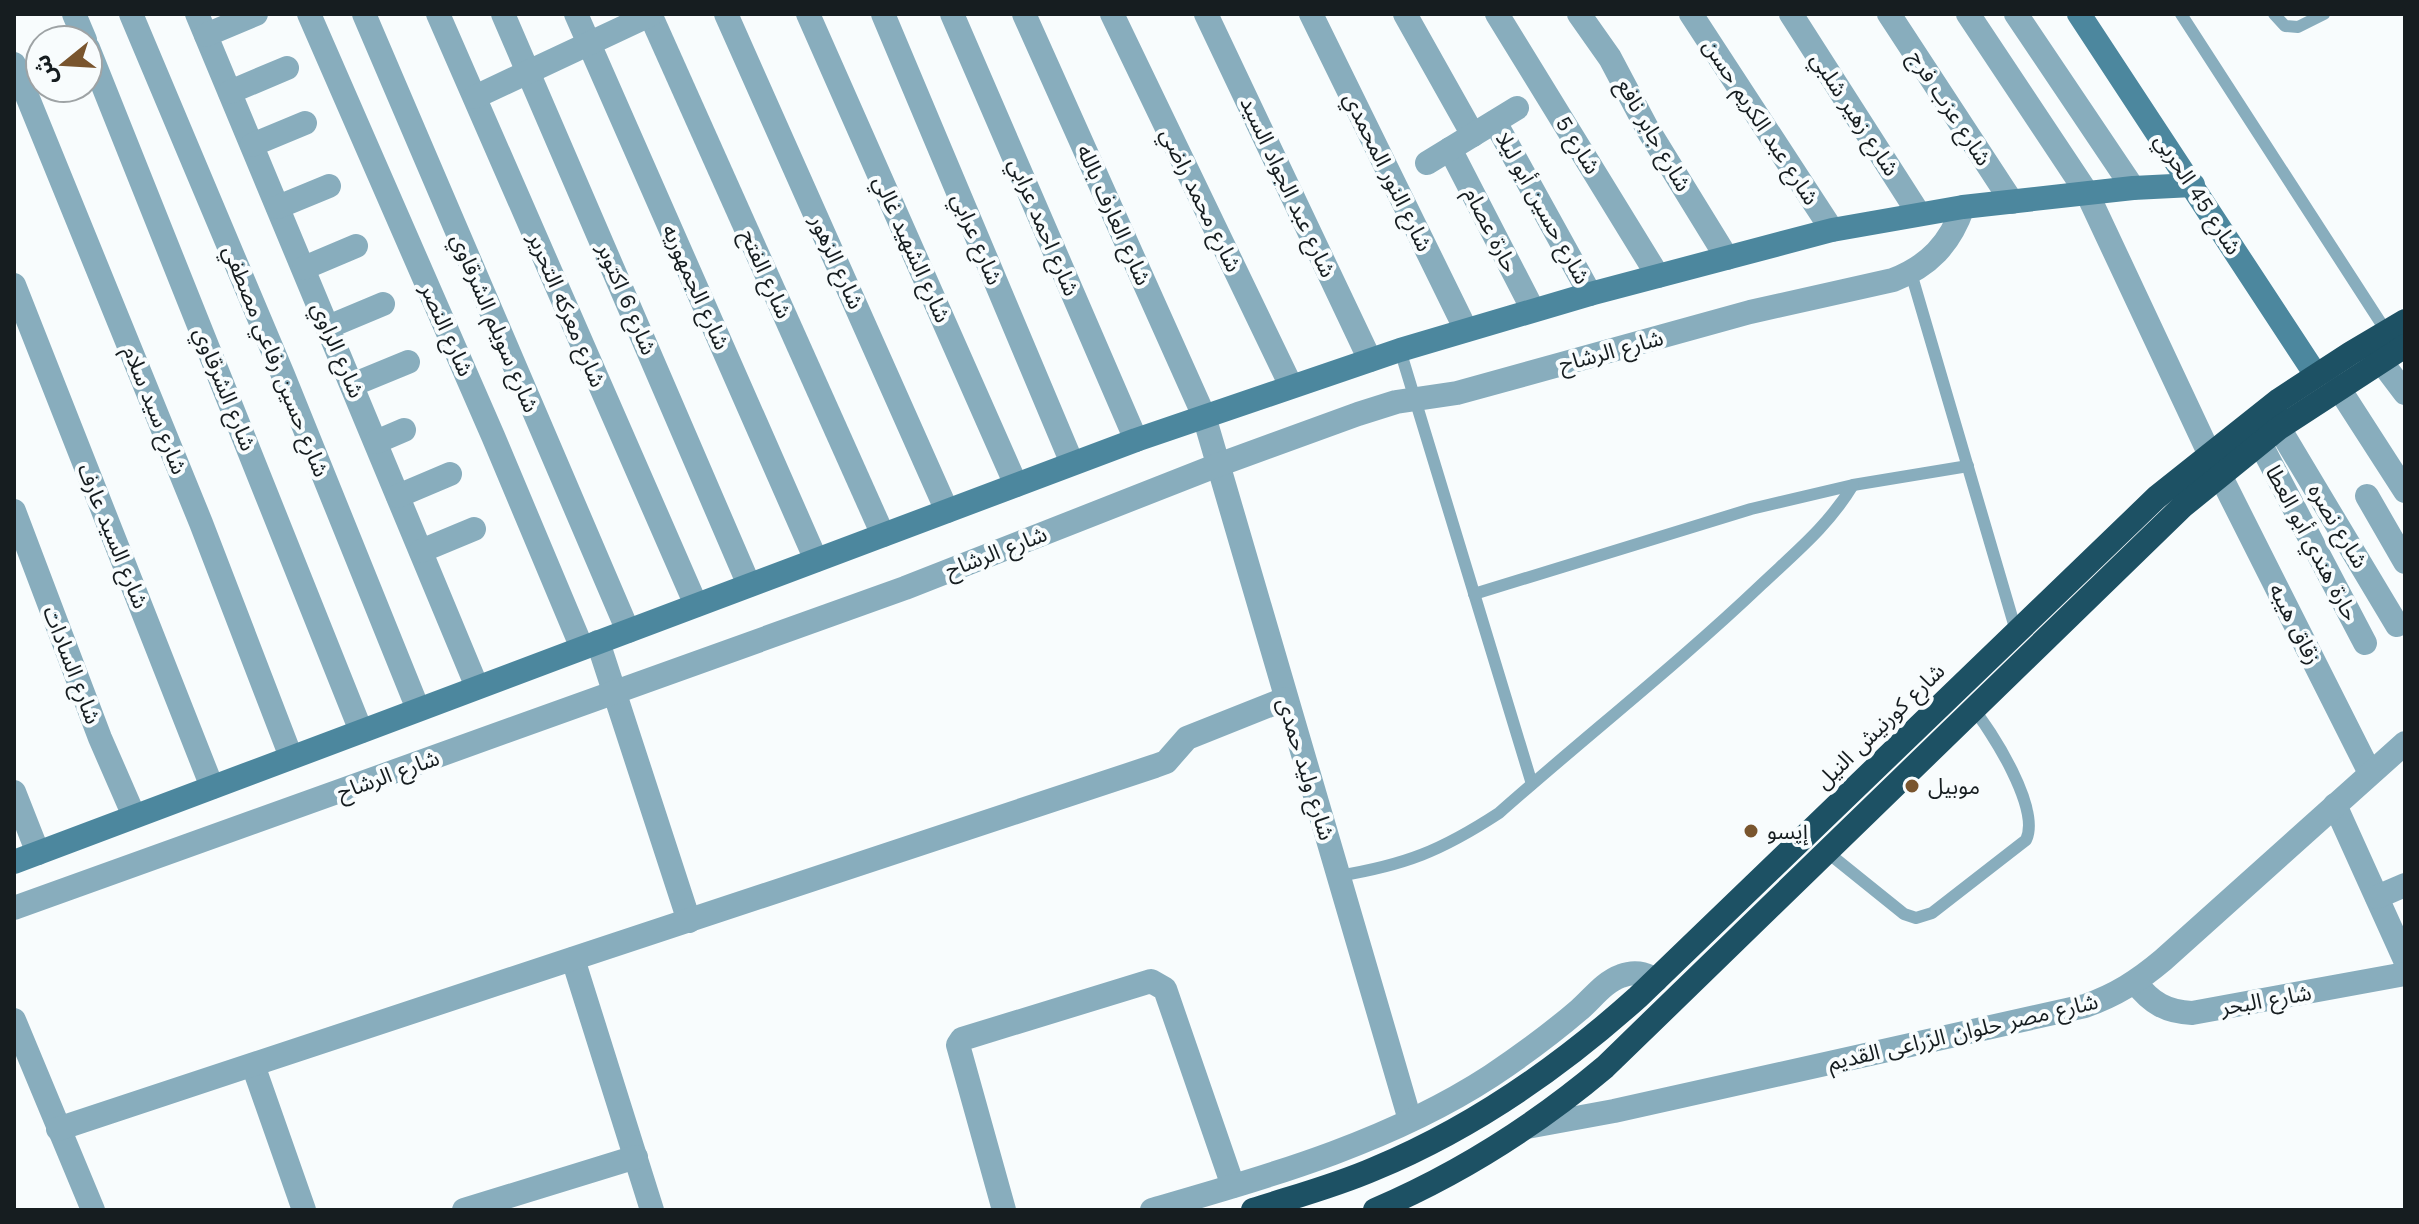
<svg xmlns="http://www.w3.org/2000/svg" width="2419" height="1224" viewBox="0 0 2419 1224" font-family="'Work Sans','Noto Sans Arabic',sans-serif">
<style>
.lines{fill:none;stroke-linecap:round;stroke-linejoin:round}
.lane{stroke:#88adbd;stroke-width:12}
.street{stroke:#88adbd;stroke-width:24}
.secondary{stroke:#4c879e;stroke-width:24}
.highway{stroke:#1d5164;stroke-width:24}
.poi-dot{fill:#79552e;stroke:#f8fcfd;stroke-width:3}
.labels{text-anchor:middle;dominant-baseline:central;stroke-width:8;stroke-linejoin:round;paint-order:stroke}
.street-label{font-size:22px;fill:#161d20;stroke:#f8fcfd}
.poi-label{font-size:22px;fill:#161d20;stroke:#f8fcfd;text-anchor:start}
</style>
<rect width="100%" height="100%" fill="#f8fcfd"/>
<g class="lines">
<g class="lane">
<path d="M 2181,14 L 2386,331"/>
<path d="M 2274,14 L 2285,26 L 2298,27 L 2324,14"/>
<path d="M 1911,273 L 2016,631"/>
<path d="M 1400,350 L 1532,784"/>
<path d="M 1474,594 L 1751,509 L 1853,485 L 1968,466"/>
<path d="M 1827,852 L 1904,914 L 1916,918 L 1932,913 L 2026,840 C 2041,809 1992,731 1971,706"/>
<path d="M 1338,876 C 1405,865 1441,851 1499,813 C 1586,736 1678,664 1762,584 C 1797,551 1828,526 1853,485"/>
</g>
<g class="street">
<path d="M 74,14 L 85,40"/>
<path d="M 131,14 L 283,375 L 418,709"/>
<path d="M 197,14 L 477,687"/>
<path d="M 309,14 L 493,436 L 582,648"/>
<path d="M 364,14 L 628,631"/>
<path d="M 438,14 L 696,605"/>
<path d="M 503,14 L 749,585"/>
<path d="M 576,14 L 816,560"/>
<path d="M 650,14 L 883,535"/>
<path d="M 726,14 L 947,511"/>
<path d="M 808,14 L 1016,485"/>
<path d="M 883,14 L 1072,463"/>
<path d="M 952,14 L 1136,440"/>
<path d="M 1024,14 L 1204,416 L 1410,1120"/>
<path d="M 1112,14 L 1291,386"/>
<path d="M 1206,14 L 1370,360"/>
<path d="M 1311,14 L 1466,330"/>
<path d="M 1405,14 L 1473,135"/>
<path d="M 1497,14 L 1658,276"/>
<path d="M 1579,14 L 1610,58 L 1647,128 L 1727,258"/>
<path d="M 1691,14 L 1832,230"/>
<path d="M 1791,14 L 1919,214"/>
<path d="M 1889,14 L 2012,202"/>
<path d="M 1968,14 L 2087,193 L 2209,453"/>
<path d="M 2016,14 L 2133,188"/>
<path d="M 206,35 L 256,14"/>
<path d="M 88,48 L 361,731"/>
<path d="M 14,64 L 201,523 L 291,757"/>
<path d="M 230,92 L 287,68"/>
<path d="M 475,97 L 652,14"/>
<path d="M 1495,122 L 1590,294"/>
<path d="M 252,145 L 305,123"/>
<path d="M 1450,149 L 1533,310"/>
<path d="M 1427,163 L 1517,108"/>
<path d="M 278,207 L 329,186"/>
<path d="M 304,268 L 356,246"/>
<path d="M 14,285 L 212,787"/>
<path d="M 328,327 L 383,304"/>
<path d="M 2380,360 L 2405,393"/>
<path d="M 352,385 L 408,362"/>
<path d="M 2338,387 L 2405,491"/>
<path d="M 2279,428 L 2397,625"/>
<path d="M 376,442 L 404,430"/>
<path d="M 2260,443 L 2365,643"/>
<path d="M 2220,475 L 2370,773"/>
<path d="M 398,496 L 450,474"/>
<path d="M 2367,496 L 2405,562"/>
<path d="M 14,511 L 100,738 L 134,816"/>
<path d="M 421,551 L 474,529"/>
<path d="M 598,642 L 689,921"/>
<path d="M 14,792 L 38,853"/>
<path d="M 2335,805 L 2405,960"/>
<path d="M 2377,897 L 2405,885"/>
<path d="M 14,908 L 905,588 L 1218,465 L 1358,414 L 1396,402 L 1457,393 L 1750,312 L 1893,280 C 1929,266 1950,244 1963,207"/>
<path d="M 573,959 L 652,1210"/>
<path d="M 2136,983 C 2151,1003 2167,1012 2192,1013 L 2405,974"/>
<path d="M 14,1020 L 93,1210"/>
<path d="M 253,1065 L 304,1210"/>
<path d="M 1527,1127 L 1614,1111 L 2085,1006 C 2116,995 2138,981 2163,960 L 2405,743"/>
<path d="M 58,1129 L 1155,766 L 1166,762 L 1187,738 L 1285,699"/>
<path d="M 464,1210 L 636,1157"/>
<path d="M 1004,1210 L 958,1045 L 962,1039 L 1151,981 L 1165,989 L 1233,1186"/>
<path d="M 1152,1210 C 1269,1176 1388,1143 1491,1076 C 1521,1056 1551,1034 1579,1010 C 1592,999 1604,982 1621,976 C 1634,971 1644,973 1656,980"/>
</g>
<g class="secondary">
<path d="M 2079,14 L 2316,375"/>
<path d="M 14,862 L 1136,440 L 1400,350 L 1590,294 L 1832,230 L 1963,207 L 2133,188 L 2193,185"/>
</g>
<g class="highway">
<path d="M 1253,1210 C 1293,1197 1335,1186 1374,1169 C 1473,1128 1559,1068 1638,997 L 2157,497 L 2279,400 L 2351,353 L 2405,321"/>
<path d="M 1375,1210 C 1459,1174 1535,1126 1605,1067 L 2183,506 L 2279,428 L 2405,346"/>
</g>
</g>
<g class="poi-dot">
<circle cx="1912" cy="786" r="8"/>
<circle cx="1751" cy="831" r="8"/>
</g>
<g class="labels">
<g class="street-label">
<text transform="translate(1950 108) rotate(57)">شارع عزب فرج</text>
<text transform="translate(1855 114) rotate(57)">شارع زهير شلبي</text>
<text transform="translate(1761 122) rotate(57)">شارع عبد الكريم حسن</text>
<text transform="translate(1654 135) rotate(60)">شارع جابر نافع</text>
<text transform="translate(1578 145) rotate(58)">شارع 5</text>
<text transform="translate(1388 172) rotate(64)">شارع النور المحمدي</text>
<text transform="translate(1288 187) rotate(65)">شارع عبد الجواد السيد</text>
<text transform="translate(2198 194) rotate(57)">شارع 45 الحربي</text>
<text transform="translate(1201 200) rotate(64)">شارع محمد راضي</text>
<text transform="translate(1543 208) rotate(61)">شارع حسين أبو ليلا</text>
<text transform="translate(1114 215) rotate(66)">شارع العارف بالله</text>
<text transform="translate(1044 227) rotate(67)">شارع احمد عرابي</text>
<text transform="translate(1491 230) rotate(63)">حارة عصام</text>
<text transform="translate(977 239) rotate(67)">شارع عرابي</text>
<text transform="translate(912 249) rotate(66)">شارع الشهيد غالي</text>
<text transform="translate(837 262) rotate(66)">شارع الزهور</text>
<text transform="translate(766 274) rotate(66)">شارع الفتح</text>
<text transform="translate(696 287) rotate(66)">شارع الجمهوريه</text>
<text transform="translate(627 299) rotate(67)">شارع 6 اكتوبر</text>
<text transform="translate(567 310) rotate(67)">شارع معركه التحرير</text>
<text transform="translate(495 323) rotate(67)">شارع سويلم الشرقاوي</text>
<text transform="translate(447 330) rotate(66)">شارع النصر</text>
<text transform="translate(338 350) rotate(67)">شارع الراوي</text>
<text transform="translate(1611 351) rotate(-15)">شارع الرشاح</text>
<text transform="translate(276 361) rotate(68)">شارع حسين رفاعي مصطفي</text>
<text transform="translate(225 389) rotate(68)">شارع الشرقاوي</text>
<text transform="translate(155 410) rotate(68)">شارع سيد سلام</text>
<text transform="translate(2338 526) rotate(59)">شارع نصره</text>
<text transform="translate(113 536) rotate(68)">شارع السيد عارف</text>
<text transform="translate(2312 543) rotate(62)">حارة هندي أبو العطا</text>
<text transform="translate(996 552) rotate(-21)">شارع الرشاح</text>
<text transform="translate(2295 624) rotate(63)">زقاق هيبه</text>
<text transform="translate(72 665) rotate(69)">شارع السادات</text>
<text transform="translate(1880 726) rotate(-44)">شارع كورنيش النيل</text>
<text transform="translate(1306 769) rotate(73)">شارع وليد حمدى</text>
<text transform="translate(388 775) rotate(-20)">شارع الرشاح</text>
<text transform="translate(2266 1000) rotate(-10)">شارع البحر</text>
<text transform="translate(1963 1032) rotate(-13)">شارع مصر حلوان الزراعى القديم</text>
</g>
<g class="poi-label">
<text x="1928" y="786">موبيل</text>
<text x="1767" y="831">إيسو</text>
</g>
</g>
<rect width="2419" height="1224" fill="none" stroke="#161d20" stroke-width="32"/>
<g transform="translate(64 64) rotate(252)"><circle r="38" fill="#f8fcfd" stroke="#9ea3a5" stroke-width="2"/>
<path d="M0-6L14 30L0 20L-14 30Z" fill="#79552e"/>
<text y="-12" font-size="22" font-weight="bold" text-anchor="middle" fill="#161d20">ش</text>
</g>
</svg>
